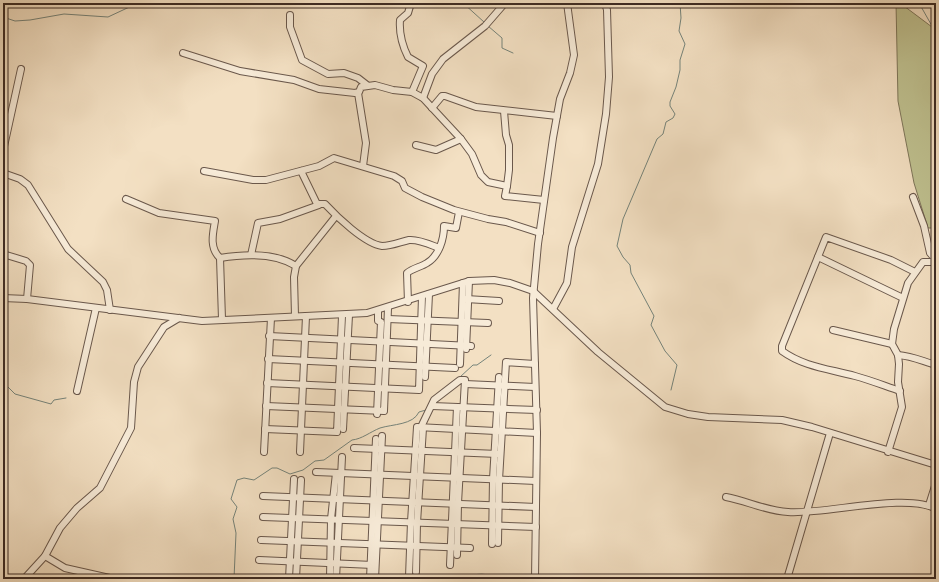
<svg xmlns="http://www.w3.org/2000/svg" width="939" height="582" viewBox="0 0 939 582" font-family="'IM FELL French Canon',serif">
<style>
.green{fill:#bfc190;stroke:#7e765a}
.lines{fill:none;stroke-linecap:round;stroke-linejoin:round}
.stream{stroke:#75837a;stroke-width:1}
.minor-casing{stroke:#6a584c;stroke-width:8}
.minor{stroke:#f7ebd8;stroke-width:6}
</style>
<rect width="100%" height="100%" fill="#f3e0c3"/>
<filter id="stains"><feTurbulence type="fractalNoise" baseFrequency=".005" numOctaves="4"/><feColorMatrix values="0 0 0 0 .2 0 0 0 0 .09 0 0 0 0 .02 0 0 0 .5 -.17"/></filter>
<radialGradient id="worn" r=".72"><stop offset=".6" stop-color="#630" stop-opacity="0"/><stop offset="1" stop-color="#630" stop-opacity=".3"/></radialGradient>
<path class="green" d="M 896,3 L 900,3 L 936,30 L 936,228 L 928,228 L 914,183 L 898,101 Z"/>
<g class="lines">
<g class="stream">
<path d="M 463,3 L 484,22"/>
<path d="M 919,3 L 932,26 L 936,31"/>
<path d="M 3,17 L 15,21 L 30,20 L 64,14 L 108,17 L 138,3"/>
<path d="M 488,26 L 502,38 L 502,48 L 513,53"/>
<path d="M 460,377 L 473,365 L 477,365 L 491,355"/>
<path d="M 3,387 L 8,387 L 15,394 L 51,404 L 54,400 L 66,398"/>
<path d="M 671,390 L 677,365 L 665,351 L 651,325 L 654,316 L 631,273 L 630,265 L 623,257 L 617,246 L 623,219 L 657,139 L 663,134 L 666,122 L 673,118 L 675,114 L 670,106 L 670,102 L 676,87 L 680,70 L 680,60 L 685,44 L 679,31 L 681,18 L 680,3"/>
<path d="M 234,579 L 236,533 L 233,519 L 237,507 L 231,499 L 237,480 L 244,478 L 254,480 L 272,468 L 277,468 L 290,474 L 303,470 L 315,461 L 324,460 L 352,440 C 362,439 370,432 380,428 C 393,424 413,425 419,412 L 426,410"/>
<path d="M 446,579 L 452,579"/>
<path d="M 466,579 C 476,572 487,573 498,579"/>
</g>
<defs>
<g id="minor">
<path d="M 411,3 L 408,13 L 400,20 C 399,33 402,45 408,57 L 423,66 L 412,92"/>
<path d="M 290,15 L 290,27 L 302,60 L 328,74 L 344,73 L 358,78 L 367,85"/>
<path d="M 183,53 L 240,71 L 294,80 L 319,89 L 355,93 L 359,92 L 361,87 L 375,85 L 393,90 L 412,92 L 423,98 L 461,139 L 472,154 L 481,175 L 488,182 L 507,186 L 505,196 L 544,200"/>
<path d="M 358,93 L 366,143 L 363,166"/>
<path d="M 423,98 L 432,74 L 443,59 L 485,26 L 505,3"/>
<path d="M 432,108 L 442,96 L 445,96 L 476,107 L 557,116"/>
<path d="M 504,111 L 506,135 L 509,145 L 509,170 L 507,186"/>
<path d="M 416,145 L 436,150 L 461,139"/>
<path d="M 3,151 L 21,69"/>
<path d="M 204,171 L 253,180 L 266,180 L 319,166 L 334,158 L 394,176 L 402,181 L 405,188 L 422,197 L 454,210 L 488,219 L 506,222 L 540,233"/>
<path d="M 301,171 L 317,204 L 325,204 C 336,216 365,244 382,246 C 392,246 400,242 409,240 C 419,239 431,245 439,248"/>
<path d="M 3,173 L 20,179 L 28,185 L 68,249 L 103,282 L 107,290 L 110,310"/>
<path d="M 913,197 L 924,226 L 930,253 L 936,260"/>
<path d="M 126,199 L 159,213 L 215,221 C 213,233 209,248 220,258 L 222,319"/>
<path d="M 3,254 L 26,261 L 30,265 L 27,299"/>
<path d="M 251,255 L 258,223 L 280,219 L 319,205"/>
<path d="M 818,257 L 903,298"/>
<path d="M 220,258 C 244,254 274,252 296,266"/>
<path d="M 3,298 L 27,299 L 202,321 L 367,313 L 469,281 L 494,280 L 510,283 L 533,291 L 598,352 L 665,407 L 688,414 L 708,417 L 782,420 L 812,427 L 936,465"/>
<path d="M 466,299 L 499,301"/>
<path d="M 408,302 L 407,273 C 413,268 421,267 427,263 C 439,256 444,239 444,226 L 456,228 L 459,212"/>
<path d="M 553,309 L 567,283 L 572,247 L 598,164 L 606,114 L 609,77 L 607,10 L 605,3"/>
<path d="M 295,316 L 294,277 L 296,266 L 336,216"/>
<path d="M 388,319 L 488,323"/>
<path d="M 833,330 L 892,344"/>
<path d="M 269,336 L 471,346"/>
<path d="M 466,349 L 469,281"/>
<path d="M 898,355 C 912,356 922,361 936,365"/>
<path d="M 268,359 L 455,368"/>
<path d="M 460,364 L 463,283"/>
<path d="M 425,377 L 429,294"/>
<path d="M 267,383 L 419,390 L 422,297"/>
<path d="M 465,384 L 535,387"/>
<path d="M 77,391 L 96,308"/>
<path d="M 900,391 C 885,386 870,380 855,376 C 830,369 804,367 782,351 L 782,346 L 826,237 L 891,260 L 915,272"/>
<path d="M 266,406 L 384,411 L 388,308"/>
<path d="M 432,406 L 537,410"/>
<path d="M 377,414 L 381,322 L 378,321 L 378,311"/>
<path d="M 421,427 L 434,400 L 460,380 L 465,380 L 458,503 L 457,555"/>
<path d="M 265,429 L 337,432 L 342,316"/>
<path d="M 343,429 L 349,315"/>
<path d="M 354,448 L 498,454"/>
<path d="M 264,452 L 271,318"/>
<path d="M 300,452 L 306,316"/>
<path d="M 888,452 L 902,407 L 898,382 L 899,364 L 898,355 L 892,344 L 894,329 L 908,283 L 923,262 L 936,262"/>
<path d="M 316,472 L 536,481"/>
<path d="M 263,496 L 536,507"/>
<path d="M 726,497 C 747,501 767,511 788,512 C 824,515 907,492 936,509"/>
<path d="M 929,505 L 936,483"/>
<path d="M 263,517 L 536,527"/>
<path d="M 261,540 L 470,548"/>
<path d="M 498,543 L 499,480 L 506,362 L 535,364"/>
<path d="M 492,544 L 493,479 L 499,377"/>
<path d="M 45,556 L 65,568 L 114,579"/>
<path d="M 259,560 L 373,565"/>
<path d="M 450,565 L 457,407"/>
<path d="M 416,572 L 417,523 L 423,428"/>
<path d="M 409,577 L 411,522 L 417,427 L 537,433"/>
<path d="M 24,579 L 45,556 L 60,528 L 77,508 L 100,488 L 131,428 L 134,382 L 138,367 L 164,327 L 179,318"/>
<path d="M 289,579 L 294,479"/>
<path d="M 296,579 L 301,480"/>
<path d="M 330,579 L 331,519 L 336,473"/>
<path d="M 336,579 L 342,457"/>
<path d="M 370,579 L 376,439"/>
<path d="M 375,579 L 382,436"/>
<path d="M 535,579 L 537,433 L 533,298 L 538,244 L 553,138 L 560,99 L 570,73 L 574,55 L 567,3"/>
<path d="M 787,579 L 830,433"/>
</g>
</defs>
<use href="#minor" class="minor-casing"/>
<use href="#minor" class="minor"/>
</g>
<rect width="939" height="582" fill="none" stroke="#f3e0c3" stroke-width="16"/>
<rect x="4" y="4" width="931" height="574" fill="none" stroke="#3d2b24" stroke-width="2"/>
<rect x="8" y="8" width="923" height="566" fill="none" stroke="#3d2b24"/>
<rect width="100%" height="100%" filter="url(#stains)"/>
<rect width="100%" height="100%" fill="url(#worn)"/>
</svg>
